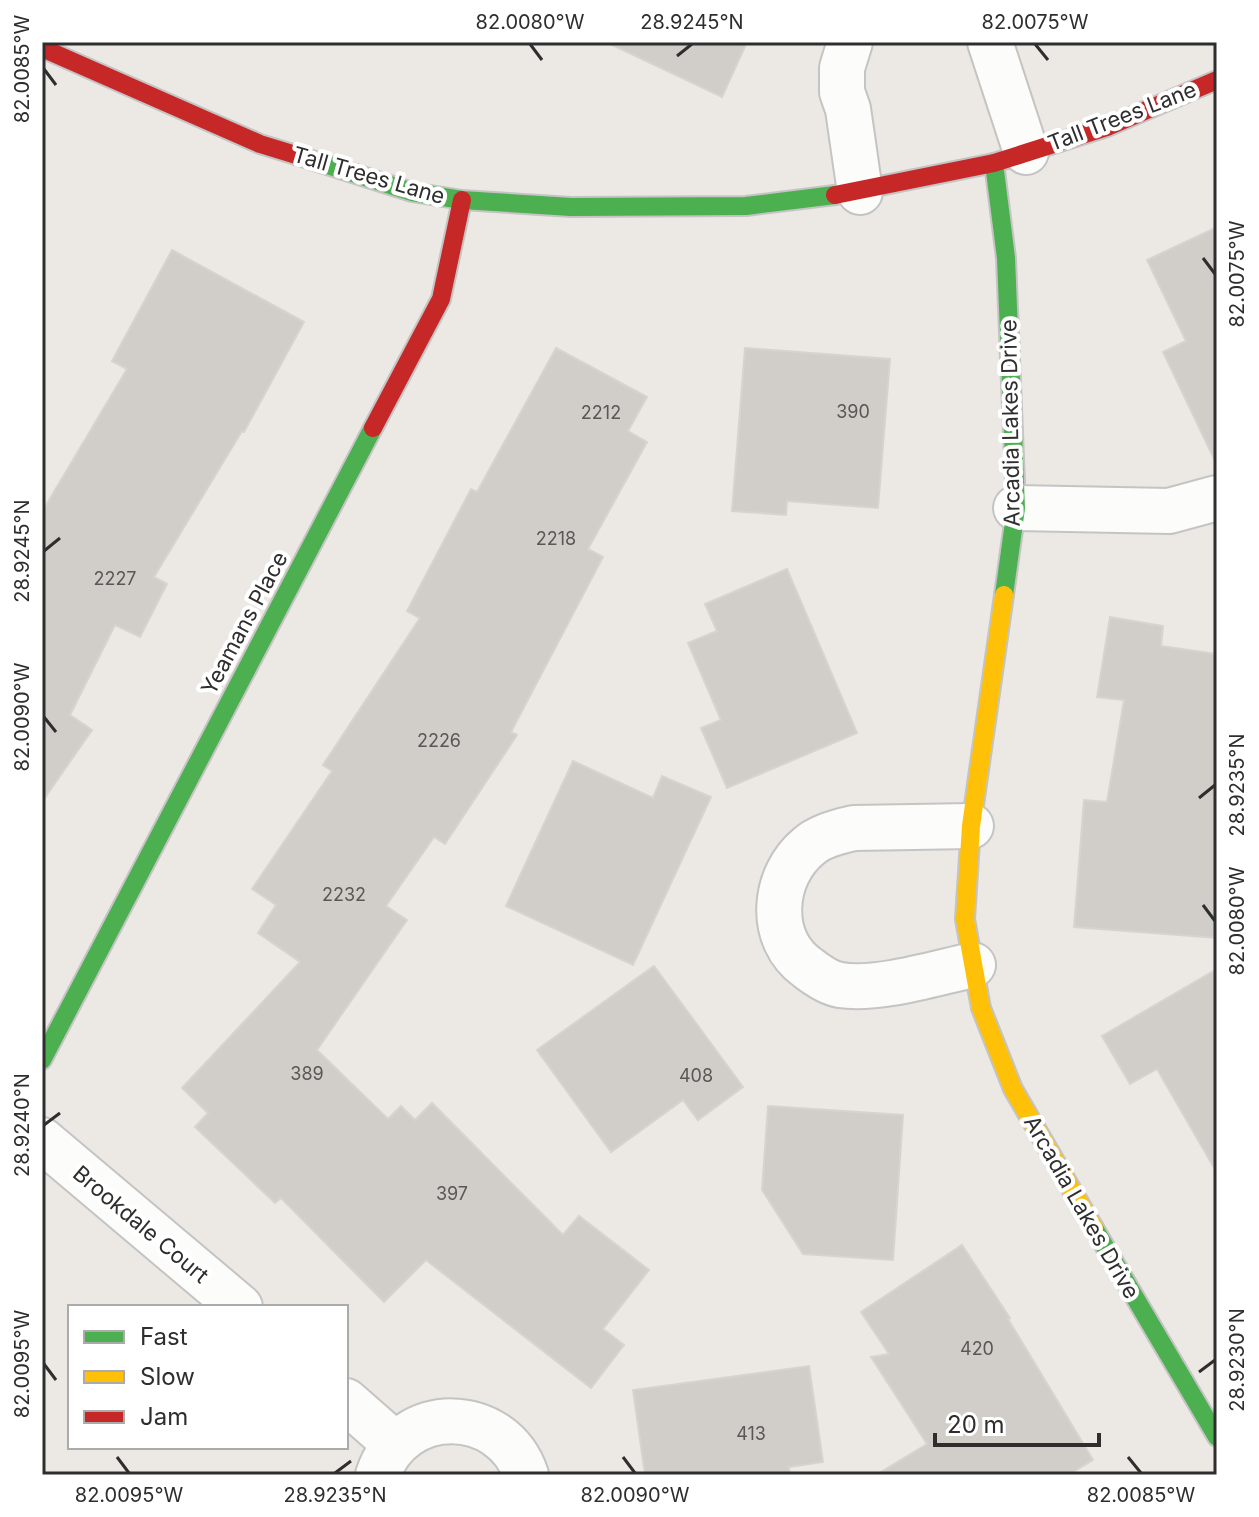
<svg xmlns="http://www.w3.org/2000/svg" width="1259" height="1517" viewBox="0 0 1259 1517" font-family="Inter,sans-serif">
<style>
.building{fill:#d1ceca;stroke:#d7d4d0;stroke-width:2}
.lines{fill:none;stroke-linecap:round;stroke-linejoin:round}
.street-casing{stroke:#c5c4c5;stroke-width:48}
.fast-casing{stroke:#c5c4c5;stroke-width:22}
.slow-casing{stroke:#c5c4c5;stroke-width:22}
.jam-casing{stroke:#c5c4c5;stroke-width:22}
.street{stroke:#fcfcfb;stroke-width:44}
.fast{stroke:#4caf50;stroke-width:18}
.slow{stroke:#ffc107;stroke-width:18}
.jam{stroke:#c62828;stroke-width:18}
.ticks{fill:none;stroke:#2e2e2e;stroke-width:3}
.labels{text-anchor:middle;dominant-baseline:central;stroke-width:8;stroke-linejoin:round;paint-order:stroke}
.number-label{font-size:18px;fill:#585857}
.street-label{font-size:22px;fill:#2e2e2e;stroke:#fff}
.neatline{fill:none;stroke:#2e2e2e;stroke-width:3}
.ticks-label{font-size:20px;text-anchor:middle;fill:#2e2e2e}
</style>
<rect width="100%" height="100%" fill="#ece8e4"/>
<g class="building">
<path d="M 606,42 L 747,42 L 722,97 Z"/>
<path d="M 1217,227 L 1217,465 L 1163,352 L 1186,341 L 1147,260 Z"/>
<path d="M 172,250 L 304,322 L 244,432 L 242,431 L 154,577 L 167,584 L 140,637 L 115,625 L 70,715 L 92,730 L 42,802 L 42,512 L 127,369 L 112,361 Z"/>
<path d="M 556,348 L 647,397 L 628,431 L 647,442 L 588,549 L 603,557 L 511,732 L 517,735 L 445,844 L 434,837 L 386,906 L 407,920 L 317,1050 L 388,1119 L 401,1106 L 415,1120 L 432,1103 L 563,1235 L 579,1216 L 649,1270 L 603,1329 L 624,1345 L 591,1388 L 426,1260 L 384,1302 L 281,1198 L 275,1203 L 195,1127 L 208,1113 L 182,1088 L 300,962 L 258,933 L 276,905 L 252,889 L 332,771 L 323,765 L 420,618 L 407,611 L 471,489 L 477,492 Z"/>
<path d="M 745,348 L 890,359 L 878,508 L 787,501 L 786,515 L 732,511 Z"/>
<path d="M 787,569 L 857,733 L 727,788 L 701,728 L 721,720 L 688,643 L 717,631 L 705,604 Z"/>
<path d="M 1110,617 L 1163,626 L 1161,646 L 1217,654 L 1217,938 L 1074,927 L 1084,800 L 1107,802 L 1124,700 L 1097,697 Z"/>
<path d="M 573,761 L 653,798 L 662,776 L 711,797 L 633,965 L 506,906 Z"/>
<path d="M 654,966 L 743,1087 L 698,1120 L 683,1100 L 611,1152 L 537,1050 Z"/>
<path d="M 1217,969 L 1217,1173 L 1157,1069 L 1130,1084 L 1102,1036 Z"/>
<path d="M 768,1106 L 903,1115 L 893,1260 L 803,1254 L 762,1190 Z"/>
<path d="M 962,1245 L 1010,1318 L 1008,1319 L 1093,1460 L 1068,1475 L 876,1475 L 927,1444 L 871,1357 L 889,1354 L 861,1312 Z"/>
<path d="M 809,1366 L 823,1462 L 789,1467 L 790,1475 L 645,1475 L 633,1390 Z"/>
</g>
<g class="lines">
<defs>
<g id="street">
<path d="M 850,42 L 842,68 L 842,92 L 848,109 L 860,192"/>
<path d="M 990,42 L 1026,152"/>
<path d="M 1016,508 L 1169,511 L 1217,498"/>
<path d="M 971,826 L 854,828 C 840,831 820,836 809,846 C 772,876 767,939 808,968 C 817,975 828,983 840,985 C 879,991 935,973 973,965"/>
<path d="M 42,1140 L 240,1307"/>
<path d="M 346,1401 L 395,1444"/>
<path d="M 378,1475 C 402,1403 502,1404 526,1475"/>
</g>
<g id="fast">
<path d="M 296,155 L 412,192 L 462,200 L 571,207 L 746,206 L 835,195"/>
<path d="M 994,163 L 1006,258 L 1016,508 L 1004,595"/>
<path d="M 42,1060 L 373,428"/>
<path d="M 1094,1228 L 1217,1437"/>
</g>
<path id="slow" d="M 1004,595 L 971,826 L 965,919 L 981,1008 L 1013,1089 L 1094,1228"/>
<g id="jam">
<path d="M 42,48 L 260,144 L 296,155"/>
<path d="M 835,195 L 994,163 L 1107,127 L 1217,80"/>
<path d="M 373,428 L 441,299 L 462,200"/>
</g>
</defs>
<use href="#street" class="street-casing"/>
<use href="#fast" class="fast-casing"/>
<use href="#slow" class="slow-casing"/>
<use href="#jam" class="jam-casing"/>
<use href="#street" class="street"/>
<use href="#fast" class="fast"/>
<use href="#slow" class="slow"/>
<use href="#jam" class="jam"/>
</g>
<path class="ticks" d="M 530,44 L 542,60M 1035,44 L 1048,60M 677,56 L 692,44M 44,69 L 56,85M 1203,258 L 1215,274M 44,551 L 60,538M 44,717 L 56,732M 1199,798 L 1215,785M 1203,905 L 1215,921M 44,1125 L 60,1113M 44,1364 L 56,1380M 1199,1372 L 1215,1360M 117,1457 L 129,1473M 623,1457 L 635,1473M 1128,1457 L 1141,1473M 335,1473 L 351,1461"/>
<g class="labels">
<g class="number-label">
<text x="853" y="411">390</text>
<text x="601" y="412">2212</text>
<text x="556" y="538">2218</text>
<text x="115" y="578">2227</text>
<text x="439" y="740">2226</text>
<text x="344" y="894">2232</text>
<text x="307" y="1073">389</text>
<text x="696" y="1075">408</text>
<text x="452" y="1193">397</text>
<text x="977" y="1348">420</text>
<text x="751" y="1433">413</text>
</g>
<g class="street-label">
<text transform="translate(1122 116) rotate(-21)">Tall Trees Lane</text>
<text transform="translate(369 175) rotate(16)">Tall Trees Lane</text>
<text transform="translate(1010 423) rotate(-91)">Arcadia Lakes Drive</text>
<text transform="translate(244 623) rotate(-62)">Yeamans Place</text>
<text transform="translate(1082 1207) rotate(60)">Arcadia Lakes Drive</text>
<text transform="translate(141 1224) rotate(40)">Brookdale Court</text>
</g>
</g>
<rect width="1259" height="1517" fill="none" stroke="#ffffff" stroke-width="88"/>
<rect x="68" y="1305" width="280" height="144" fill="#ffffff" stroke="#ababab" stroke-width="2"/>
<rect x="84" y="1331" width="40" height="12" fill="#4caf50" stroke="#ababab" stroke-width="2"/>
<text x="140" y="1345" font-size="24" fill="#2e2e2e">Fast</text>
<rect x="84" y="1371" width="40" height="12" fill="#ffc107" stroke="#ababab" stroke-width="2"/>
<text x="140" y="1385" font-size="24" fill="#2e2e2e">Slow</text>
<rect x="84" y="1411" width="40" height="12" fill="#c62828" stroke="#ababab" stroke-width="2"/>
<text x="140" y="1425" font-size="24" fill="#2e2e2e">Jam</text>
<path d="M935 1433v12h164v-12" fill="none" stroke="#2e2e2e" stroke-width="4"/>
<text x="947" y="1433" font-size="24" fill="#2e2e2e" stroke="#ffffff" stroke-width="6" paint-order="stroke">20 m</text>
<rect x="44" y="44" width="1171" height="1429" class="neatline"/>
<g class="ticks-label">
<text x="530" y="29">82.0080°W</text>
<text x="692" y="29">28.9245°N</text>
<text x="1035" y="29">82.0075°W</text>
<text transform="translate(22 69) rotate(-90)" y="7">82.0085°W</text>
<text transform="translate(1237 274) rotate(-90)" y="7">82.0075°W</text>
<text transform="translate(22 551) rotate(-90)" y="7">28.9245°N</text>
<text transform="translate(22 717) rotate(-90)" y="7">82.0090°W</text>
<text transform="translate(1237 785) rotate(-90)" y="7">28.9235°N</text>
<text transform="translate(1237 921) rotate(-90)" y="7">82.0080°W</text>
<text transform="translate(22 1125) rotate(-90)" y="7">28.9240°N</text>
<text transform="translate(1237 1360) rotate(-90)" y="7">28.9230°N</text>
<text transform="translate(22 1364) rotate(-90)" y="7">82.0095°W</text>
<text x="129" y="1502">82.0095°W</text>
<text x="335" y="1502">28.9235°N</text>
<text x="635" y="1502">82.0090°W</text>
<text x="1141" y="1502">82.0085°W</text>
</g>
</svg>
